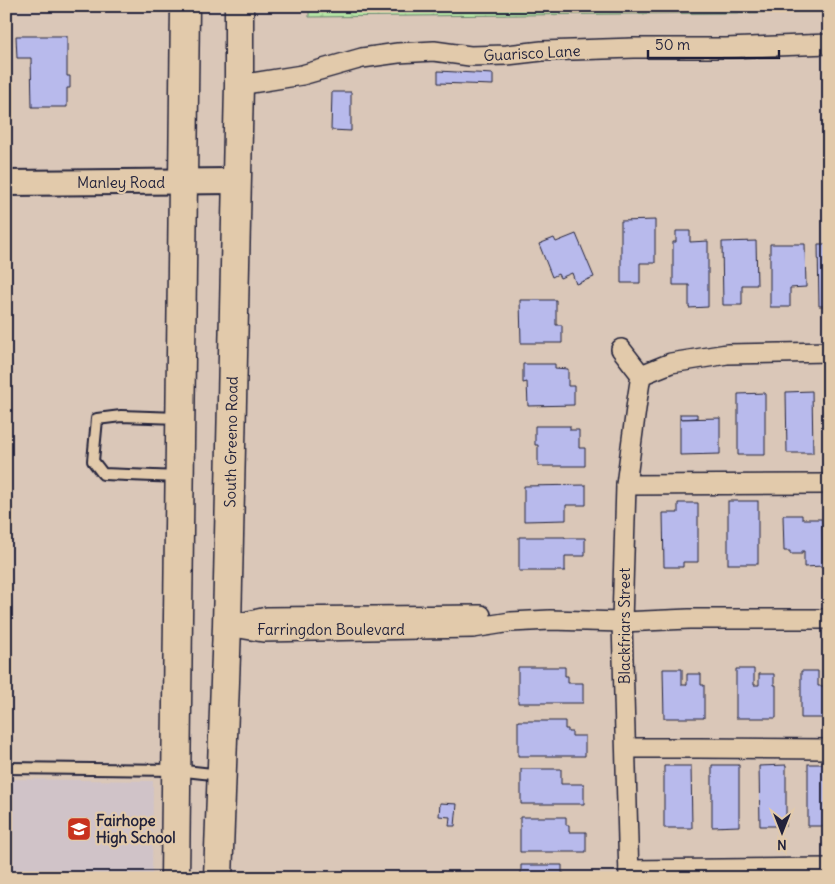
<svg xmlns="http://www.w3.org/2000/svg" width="835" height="884" viewBox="0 0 835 884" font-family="Delius,sans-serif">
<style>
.built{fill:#d0c3c8}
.forest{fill:url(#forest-firs);stroke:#6c8470}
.building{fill:#b8baec;stroke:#22223b}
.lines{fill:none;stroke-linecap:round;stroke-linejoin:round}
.service-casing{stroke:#22223b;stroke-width:14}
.minor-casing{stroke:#22223b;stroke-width:22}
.tertiary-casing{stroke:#22223b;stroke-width:28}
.primary-casing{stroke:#22223b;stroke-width:31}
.service{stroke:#e2caab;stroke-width:10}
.minor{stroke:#e2caab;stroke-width:19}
.tertiary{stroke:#e2caab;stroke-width:24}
.primary{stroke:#e2caab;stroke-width:28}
.labels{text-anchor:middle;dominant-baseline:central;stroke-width:4.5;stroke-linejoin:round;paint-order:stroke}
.street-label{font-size:15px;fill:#22223b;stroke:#e2caab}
.poi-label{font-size:15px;font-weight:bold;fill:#22223b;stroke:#e2caab;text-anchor:start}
</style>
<defs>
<pattern id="forest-firs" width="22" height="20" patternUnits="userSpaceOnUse" patternTransform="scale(1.25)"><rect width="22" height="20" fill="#b5e5a5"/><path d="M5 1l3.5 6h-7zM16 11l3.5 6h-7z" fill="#9bc48f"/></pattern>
</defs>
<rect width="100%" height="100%" fill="#dac7b8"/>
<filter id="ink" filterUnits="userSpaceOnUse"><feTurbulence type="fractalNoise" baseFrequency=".02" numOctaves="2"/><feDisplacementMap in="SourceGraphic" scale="10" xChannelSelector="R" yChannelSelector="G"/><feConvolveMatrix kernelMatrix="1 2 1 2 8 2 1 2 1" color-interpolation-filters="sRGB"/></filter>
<g filter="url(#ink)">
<path class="built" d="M 6,779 L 153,781 L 152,878 L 6,878 Z"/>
<path class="forest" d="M 309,6 L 829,6 L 829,12 L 309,17 Z"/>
<g class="building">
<path d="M 16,36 L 67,36 L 67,76 L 70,76 L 70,88 L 67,88 L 67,107 L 32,107 L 31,58 L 17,58 Z"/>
<path d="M 438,71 L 493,74 L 493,85 L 438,83 Z"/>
<path d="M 332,92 L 351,92 L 351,131 L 331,130 Z"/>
<path d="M 655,220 L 655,263 L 640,263 L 640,283 L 621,283 L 621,221 Z"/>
<path d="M 676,231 L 690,231 L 690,242 L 708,241 L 708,307 L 689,308 L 689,285 L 673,285 L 673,242 L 676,242 Z"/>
<path d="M 576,234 L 594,277 L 576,284 L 572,273 L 560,278 L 558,274 L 552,277 L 539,244 L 554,238 L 556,242 Z"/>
<path d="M 756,241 L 757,285 L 742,285 L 742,305 L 723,305 L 722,242 Z"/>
<path d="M 770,244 L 805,244 L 806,287 L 790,288 L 790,307 L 770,307 Z"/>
<path d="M 818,244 L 829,244 L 829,306 L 819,306 Z"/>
<path d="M 520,300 L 556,300 L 556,325 L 562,325 L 562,343 L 521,343 Z"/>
<path d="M 523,364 L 555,364 L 555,368 L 568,369 L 568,386 L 574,386 L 574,405 L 528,406 L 527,382 L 523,383 Z"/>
<path d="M 812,391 L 813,453 L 787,453 L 786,392 Z"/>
<path d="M 765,393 L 765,455 L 738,455 L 738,394 Z"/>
<path d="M 680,414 L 697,414 L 697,418 L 680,419 Z"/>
<path d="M 720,418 L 720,454 L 680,455 L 680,419 Z"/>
<path d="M 535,426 L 570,426 L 570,430 L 579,430 L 579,448 L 585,448 L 585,466 L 538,466 L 538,445 L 535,445 Z"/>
<path d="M 586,485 L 586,505 L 566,505 L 566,520 L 524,521 L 524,486 Z"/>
<rect x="728" y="501" width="30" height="63"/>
<path d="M 678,503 L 698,503 L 698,562 L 683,562 L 683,567 L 664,567 L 663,513 L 678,513 Z"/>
<path d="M 783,515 L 802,515 L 802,519 L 822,519 L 823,566 L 804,567 L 804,551 L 802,551 L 802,554 L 790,554 L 790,551 L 784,551 Z"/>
<path d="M 519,537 L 565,537 L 565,538 L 585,538 L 585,556 L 565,556 L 565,571 L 519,571 Z"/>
<path d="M 518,667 L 565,667 L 565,676 L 568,676 L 568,683 L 583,683 L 583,703 L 518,703 Z"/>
<path d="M 663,669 L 682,669 L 682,685 L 687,685 L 687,674 L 701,674 L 701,685 L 704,685 L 704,718 L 664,718 Z"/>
<path d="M 736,669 L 754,669 L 754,685 L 759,685 L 759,674 L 774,674 L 774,685 L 776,685 L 776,718 L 736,718 Z"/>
<path d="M 801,671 L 818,671 L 818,686 L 825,686 L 825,676 L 829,676 L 829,718 L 801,718 Z"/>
<path d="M 518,721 L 565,721 L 565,729 L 568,729 L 568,732 L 572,732 L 572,736 L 585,736 L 585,756 L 518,756 Z"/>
<rect x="808" y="764" width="21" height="62"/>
<path d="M 712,765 L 739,765 L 739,826 L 712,827 Z"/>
<path d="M 786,765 L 786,826 L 760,826 L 759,766 Z"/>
<path d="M 664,766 L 691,766 L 692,828 L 664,828 Z"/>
<path d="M 521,769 L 561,769 L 561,784 L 584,784 L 584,804 L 521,804 Z"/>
<path d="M 440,803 L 457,804 L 455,826 L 449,826 L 450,817 L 439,816 Z"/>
<path d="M 520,817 L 566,817 L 566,825 L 569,825 L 569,832 L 586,832 L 586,852 L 520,852 Z"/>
<path d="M 521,865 L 562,865 L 562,873 L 564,873 L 564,878 L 521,878 Z"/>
</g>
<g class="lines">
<defs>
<g id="service">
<path d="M 178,418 L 121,416 L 97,419 L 93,461 L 103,474 L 179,477"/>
<path d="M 6,768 L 176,770 L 221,775"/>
</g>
<g id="minor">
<path d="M 239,85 L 302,75 L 362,58 L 398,53 L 434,51 L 470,56 L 507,55 L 542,51 L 634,48 L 726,48 L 829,44"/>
<path d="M 621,349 L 641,375"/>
<path d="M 641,375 L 671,363 L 727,354 L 829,352"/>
<path d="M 626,485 L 829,484"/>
<path d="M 236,624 L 267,617 L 481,615"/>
<path d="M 227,626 L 263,632 L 473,628 L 511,622 L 550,620 L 622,622 L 689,619 L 829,619"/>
<path d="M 626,748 L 698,748 L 829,749"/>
<path d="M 629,870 L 829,868"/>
<path d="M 629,878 L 622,622 L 626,485 L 637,401 L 641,375"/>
</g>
<path id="tertiary" d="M 6,183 L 236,181"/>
<g id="primary">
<path d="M 175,878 L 185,6"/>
<path d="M 218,878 L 227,626 L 239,85 L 239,6"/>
</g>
</defs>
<use href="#service" class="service-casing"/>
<use href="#minor" class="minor-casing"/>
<use href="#tertiary" class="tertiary-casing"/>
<use href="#primary" class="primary-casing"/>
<use href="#service" class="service"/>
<use href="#minor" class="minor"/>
<use href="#tertiary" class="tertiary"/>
<use href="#primary" class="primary"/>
</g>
</g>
<defs>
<symbol id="school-square" viewBox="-11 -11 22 22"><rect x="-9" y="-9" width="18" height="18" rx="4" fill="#c8321e" stroke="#e2caab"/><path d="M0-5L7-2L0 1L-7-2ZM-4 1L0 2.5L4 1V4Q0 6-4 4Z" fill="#fff"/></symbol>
</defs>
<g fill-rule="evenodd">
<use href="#school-square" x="65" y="815" width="28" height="28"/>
</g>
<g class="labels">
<g class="street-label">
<text transform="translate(532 53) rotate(-3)">Guarisco Lane</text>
<text x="121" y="182">Manley Road</text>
<text transform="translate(231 442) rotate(-89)">South Greeno Road</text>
<text transform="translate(624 626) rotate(-90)">Blackfriars Street</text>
<text x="331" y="629">Farringdon Boulevard</text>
</g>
<g class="poi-label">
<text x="96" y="820">Fairhope<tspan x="96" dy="17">High School</tspan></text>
</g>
</g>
<rect width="835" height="884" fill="none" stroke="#e2caab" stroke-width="25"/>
<rect x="12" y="12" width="810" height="859" fill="none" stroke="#22223b" stroke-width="2" filter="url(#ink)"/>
<g transform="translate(782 832) rotate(180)" stroke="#e2caab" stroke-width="4" paint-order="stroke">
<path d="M0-4L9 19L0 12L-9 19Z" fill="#22223b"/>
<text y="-8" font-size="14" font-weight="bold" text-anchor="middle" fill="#22223b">N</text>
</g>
<path d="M648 50v8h131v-8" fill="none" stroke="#22223b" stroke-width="2.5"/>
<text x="655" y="50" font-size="15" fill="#22223b" stroke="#e2caab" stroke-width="4" paint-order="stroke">50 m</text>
</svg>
